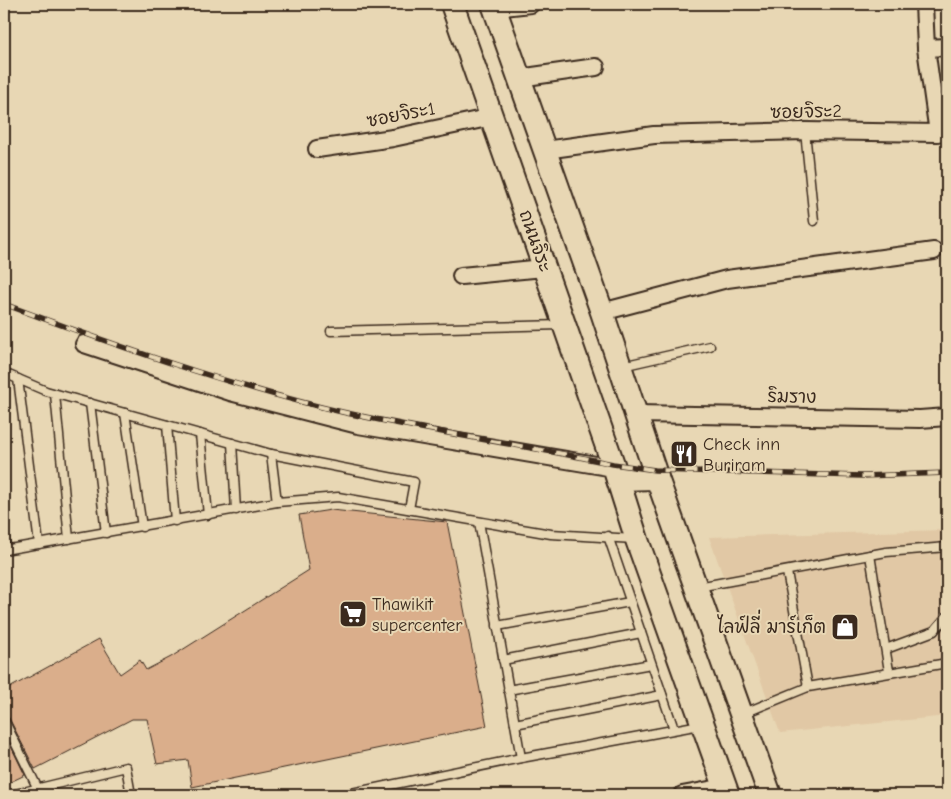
<svg xmlns="http://www.w3.org/2000/svg" width="951" height="799" viewBox="0 0 951 799" font-family="'Comic Neue','Playpen Sans Thai',sans-serif">
<style>
.built{fill:#e1c8a5}
.building{fill:#daae8b;stroke:#3b2a1e}
.lines{fill:none;stroke-linecap:round;stroke-linejoin:round}
.lane-casing{stroke:#3b2a1e;stroke-width:11}
.street-casing{stroke:#3b2a1e;stroke-width:20}
.secondary-casing{stroke:#3b2a1e;stroke-width:26}
.lane{stroke:#e8d7b4;stroke-width:8}
.street{stroke:#e8d7b4;stroke-width:16}
.secondary{stroke:#e8d7b4;stroke-width:22}
.rail-casing{stroke:#3b2a1e;stroke-width:5.5}
.rail{stroke:#e8d7b4;stroke-width:4;stroke-dasharray:11;stroke-linecap:butt}
.labels{text-anchor:middle;dominant-baseline:central;stroke-width:4;stroke-linejoin:round;paint-order:stroke}
.street-label{font-size:18px;fill:#3b2a1e;stroke:#e8d7b4}
.poi-label{font-size:18px;fill:#3b2a1e;stroke:#e8d7b4;text-anchor:start}
</style>
<rect width="100%" height="100%" fill="#e8d7b4"/>
<filter id="ink" filterUnits="userSpaceOnUse"><feTurbulence type="fractalNoise" baseFrequency=".02" numOctaves="2"/><feDisplacementMap in="SourceGraphic" scale="10" xChannelSelector="R" yChannelSelector="G"/><feConvolveMatrix kernelMatrix="1 2 1 2 8 2 1 2 1" color-interpolation-filters="sRGB"/></filter>
<g filter="url(#ink)">
<path class="built" d="M 947,530 L 947,716 L 780,733 L 709,537 Z"/>
<g class="building">
<path d="M 331,510 L 447,522 L 487,726 L 192,787 L 188,760 L 157,764 L 147,719 L 132,719 L 35,769 L 9,718 L 4,714 L 4,691 L 99,639 L 120,674 L 140,660 L 146,670 L 171,657 L 309,570 L 299,515 Z"/>
<path d="M 4,732 L 25,775 L 4,785 Z"/>
</g>
<g class="lines">
<defs>
<g id="lane">
<path d="M 805,131 L 814,221"/>
<path d="M 331,331 L 562,325"/>
<path d="M 622,366 L 710,346"/>
<path d="M 4,373 L 46,391 L 271,454 L 414,482 L 409,509"/>
<path d="M 18,379 L 39,544"/>
<path d="M 55,394 L 69,539"/>
<path d="M 90,403 L 106,533"/>
<path d="M 125,413 L 142,527"/>
<path d="M 167,425 L 175,521"/>
<path d="M 200,434 L 208,515"/>
<path d="M 232,443 L 236,510"/>
<path d="M 271,454 L 277,502"/>
<path d="M 479,522 L 521,758"/>
<path d="M 4,536 L 6,550"/>
<path d="M 608,536 L 674,729"/>
<path d="M 4,550 L 277,502 L 338,497 L 551,534 L 634,539"/>
<path d="M 870,555 L 889,671"/>
<path d="M 787,572 L 808,687"/>
<path d="M 698,587 L 886,552 L 947,547"/>
<path d="M 497,626 L 630,602"/>
<path d="M 886,649 L 934,631 L 947,616"/>
<path d="M 503,660 L 641,633"/>
<path d="M 508,690 L 651,664"/>
<path d="M 742,714 L 808,687 L 947,663"/>
<path d="M 4,720 L 38,789"/>
<path d="M 515,724 L 662,695"/>
<path d="M 11,795 L 126,767 L 131,795"/>
<path d="M 342,795 L 521,758 L 700,725"/>
</g>
<g id="street">
<path d="M 494,8 L 531,4"/>
<path d="M 926,48 L 947,47"/>
<path d="M 519,78 L 596,67"/>
<path d="M 317,149 L 393,138 L 492,117"/>
<path d="M 545,150 L 654,135 L 805,131 L 938,133 L 926,48 L 924,4"/>
<path d="M 461,276 L 544,268"/>
<path d="M 602,312 L 727,279 L 934,251"/>
<path d="M 84,344 L 230,392 L 358,425 L 614,468"/>
<path d="M 635,414 L 920,419 L 947,417"/>
<path d="M 682,795 L 725,787"/>
</g>
<g id="secondary">
<path d="M 452,4 L 613,464 L 637,540 L 728,795"/>
<path d="M 493,4 L 602,312 L 657,478 L 770,795"/>
<path d="M 618,479 L 657,478"/>
</g>
</defs>
<use href="#lane" class="lane-casing"/>
<use href="#street" class="street-casing"/>
<use href="#secondary" class="secondary-casing"/>
<use href="#lane" class="lane"/>
<use href="#street" class="street"/>
<use href="#secondary" class="secondary"/>
<defs>
<path id="rail" d="M 4,304 C 114,345 227,385 342,412 C 432,432 523,445 613,464 L 655,470 L 862,476 L 947,473"/>
</defs>
<use href="#rail" class="rail-casing"/>
<use href="#rail" class="rail"/>
</g>
</g>
<defs>
<symbol id="restaurant-square" viewBox="-11 -11 22 22"><rect x="-9" y="-9" width="18" height="18" rx="4" fill="#3b2a1e" stroke="#e8d7b4"/><path d="M-5-6h1v4h1v-4h1v4h1v-4h1v5L-1.5 .5V6h-2V.5L-5-1ZM5-6V6H3V1.5H1.5Q1.5-4 5-6Z" fill="#fff"/></symbol>
<symbol id="supermarket-square" viewBox="-11 -11 22 22"><rect x="-9" y="-9" width="18" height="18" rx="4" fill="#3b2a1e" stroke="#e8d7b4"/><path d="M-6-5.5h2.5l.6 2H6L4.5 2H-2.5L-4.4-4H-6ZM-1.5 3.2a1.3 1.3 0 1 0 .1 0ZM3 3.2a1.3 1.3 0 1 0 .1 0Z" fill="#fff"/></symbol>
<symbol id="shop-square" viewBox="-11 -11 22 22"><rect x="-9" y="-9" width="18" height="18" rx="4" fill="#3b2a1e" stroke="#e8d7b4"/><path d="M-5-2.5h2.3a2.7 3.5 0 0 1 5.4 0H5L5.5 6h-11ZM-1.5-2.5h3a1.5 2.3 0 0 0-3 0Z" fill="#fff"/></symbol>
</defs>
<g fill-rule="evenodd">
<use href="#restaurant-square" x="668" y="438" width="32" height="32"/>
<use href="#supermarket-square" x="337" y="598" width="32" height="32"/>
<use href="#shop-square" x="829" y="611" width="32" height="32"/>
</g>
<g class="labels">
<g class="street-label">
<text transform="translate(806 112) rotate(-1)">ซอยจิระ2</text>
<text transform="translate(401 115) rotate(-11)">ซอยจิระ1</text>
<text transform="translate(535 241) rotate(71)">ถนนจิระ</text>
<text transform="translate(792 397) rotate(1)">ริมราง</text>
</g>
<g class="poi-label">
<text x="703" y="444">Check inn<tspan x="703" dy="21">Buriram</tspan></text>
<text x="372" y="604">Thawikit<tspan x="372" dy="21">supercenter</tspan></text>
<text x="826" y="627" text-anchor="end">ไลฟ์ลี่ มาร์เก็ต</text>
</g>
</g>
<rect width="951" height="799" fill="none" stroke="#e8d7b4" stroke-width="20"/>
<rect x="10" y="10" width="931" height="779" fill="none" stroke="#3b2a1e" stroke-width="2" filter="url(#ink)"/>
</svg>
